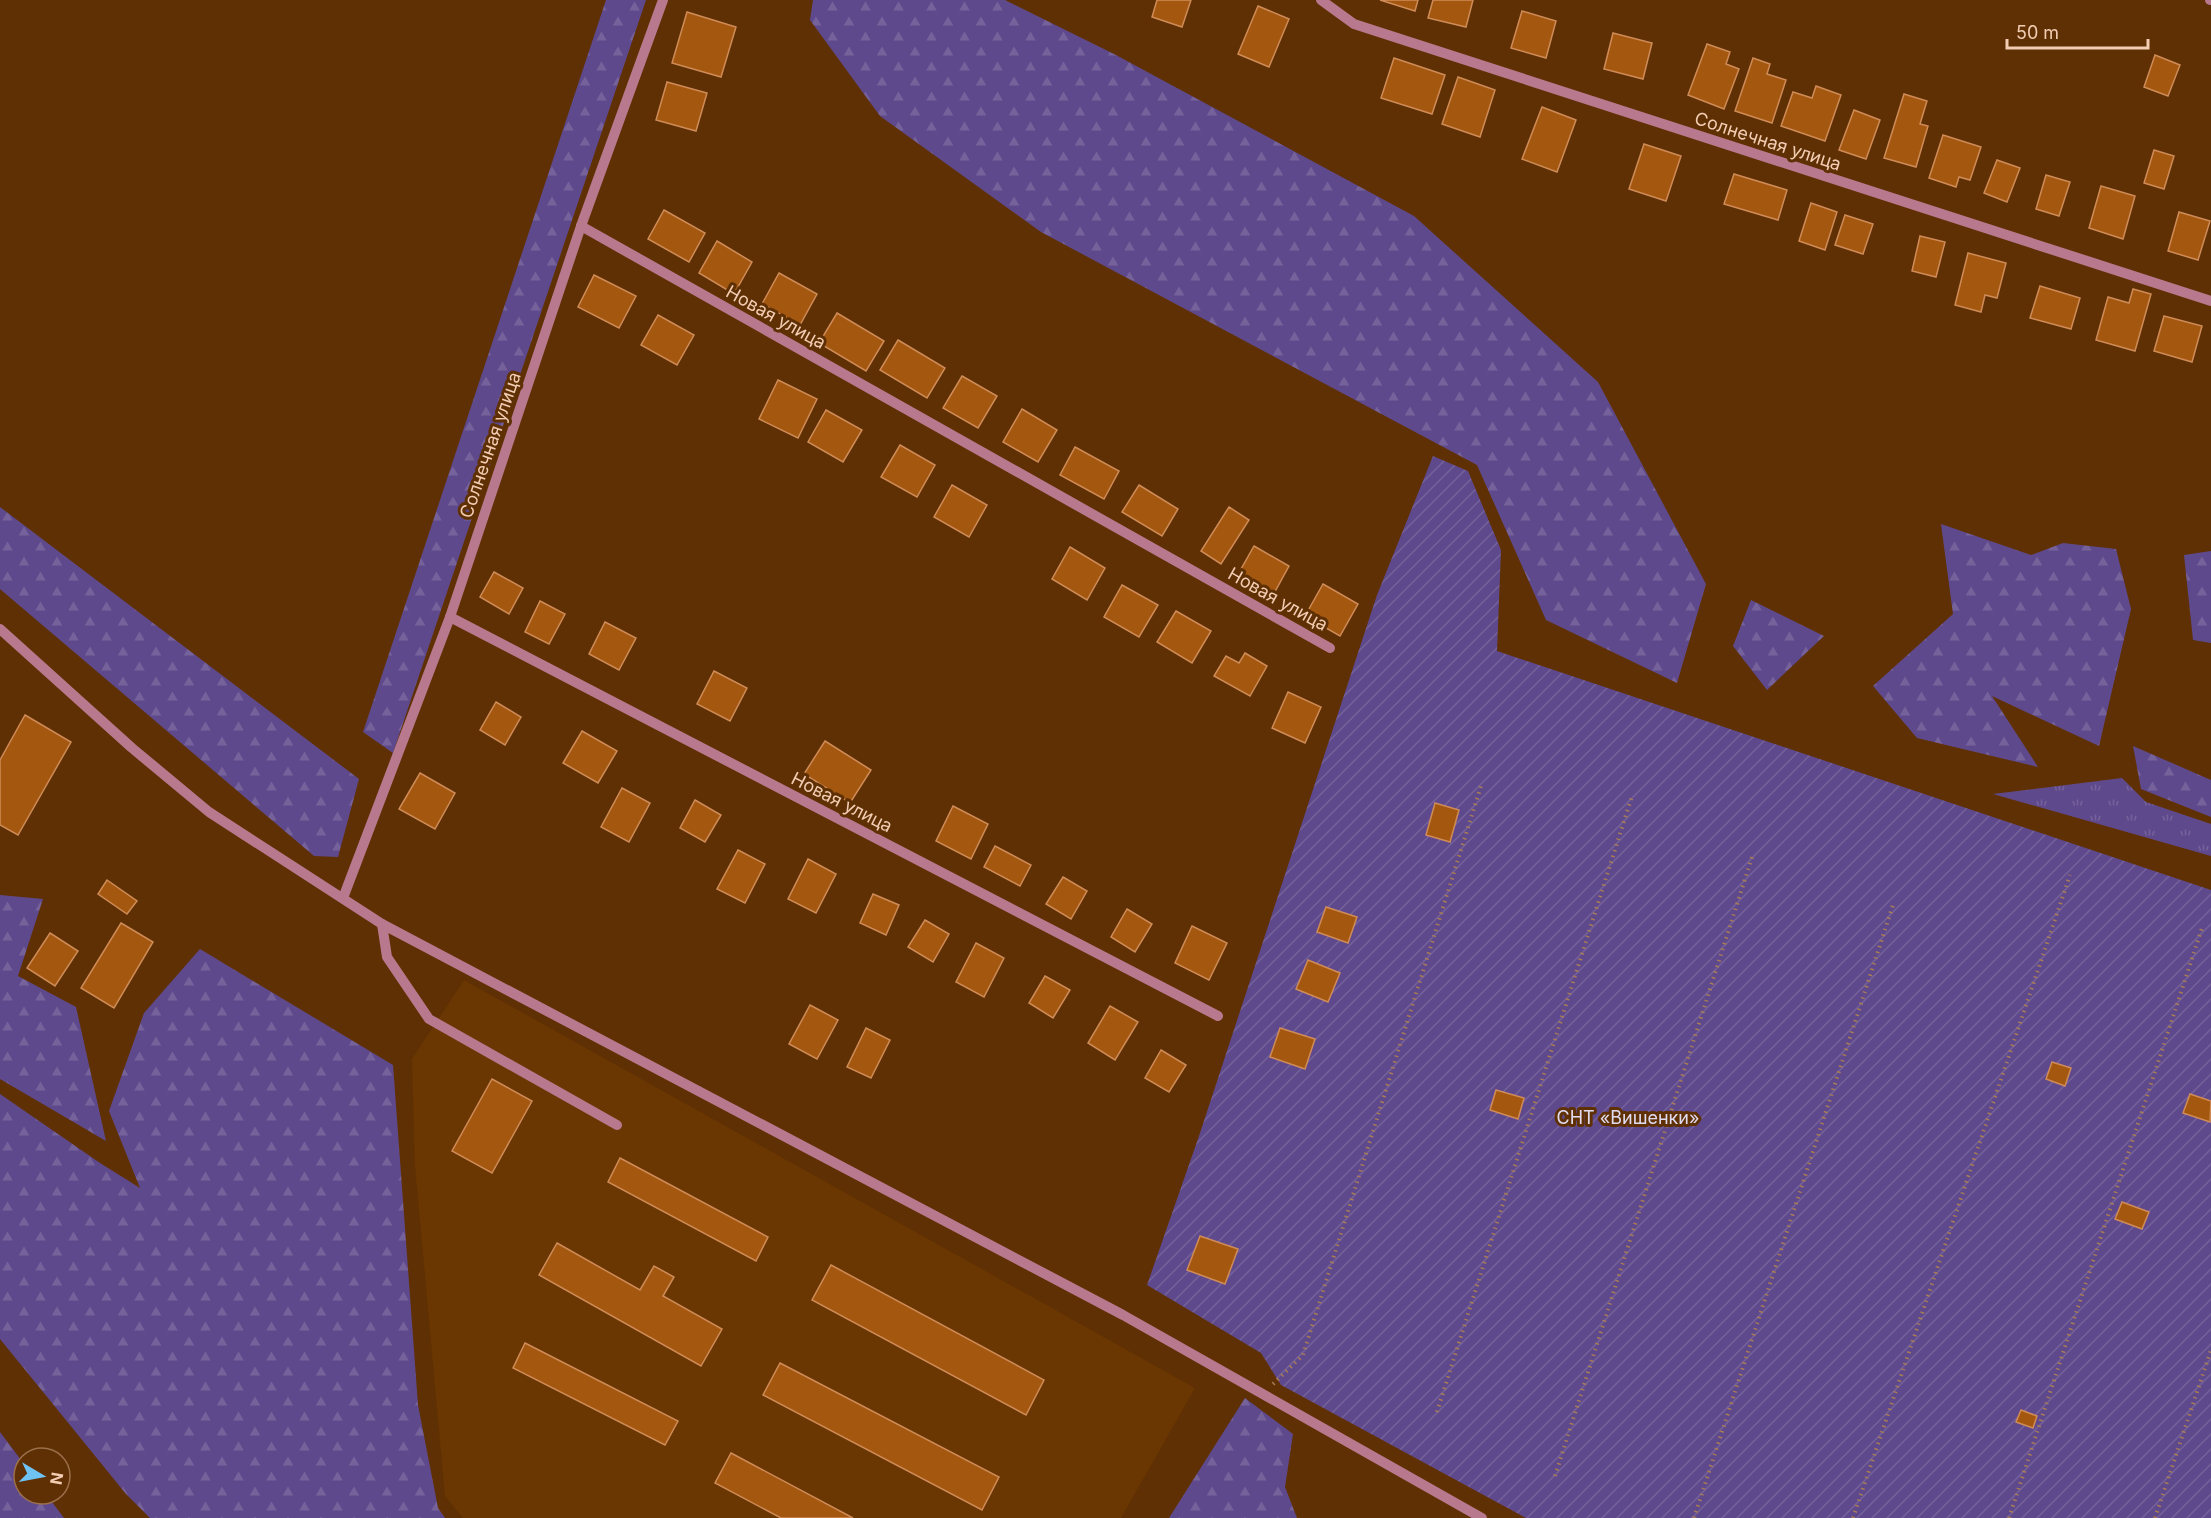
<svg xmlns="http://www.w3.org/2000/svg" width="2211" height="1518" viewBox="0 0 2211 1518" font-family="Inter,sans-serif">
<style>
.built{fill:#6a3602}
.grass{fill:url(#grass-tufts)}
.forest{fill:url(#forest-firs)}
.garden{fill:url(#garden-furrows)}
.building{fill:#a4580f;stroke:#cf8b58;stroke-width:1.5}
.lines{fill:none;stroke-linecap:round;stroke-linejoin:round}
.path{stroke:#a67b58;stroke-width:4;stroke-dasharray:1.5 4.5;stroke-linecap:butt}
.minor{stroke:#b8798f;stroke-width:10}
.labels{text-anchor:middle;dominant-baseline:central;stroke-width:6;stroke-linejoin:round;paint-order:stroke}
.street-label{font-size:18px;fill:#f2cdb4;stroke:#5f3003}
.park-label{font-size:18px;fill:#e0dbf1;stroke:#5f3003}
</style>
<defs>
<pattern id="grass-tufts" width="24" height="20" patternUnits="userSpaceOnUse" patternTransform="scale(1.5)"><rect width="24" height="20" fill="#5f498d"/><path d="M3 7l-1-3M5 7V3M7 7l1-3M15 17l-1-3M17 17v-4M19 17l1-3" fill="none" stroke="#76629b"/></pattern>
<pattern id="forest-firs" width="22" height="20" patternUnits="userSpaceOnUse" patternTransform="scale(1.5)"><rect width="22" height="20" fill="#5f498d"/><path d="M5 1l3.5 6h-7zM16 11l3.5 6h-7z" fill="#76629b"/></pattern>
<pattern id="garden-furrows" width="10" height="10" patternUnits="userSpaceOnUse" patternTransform="scale(1.5)"><rect width="10" height="10" fill="#5f498d"/><path d="M-1 1l2-2M0 10L10 0M9 11l2-2" fill="none" stroke="#76629b"/></pattern>
</defs>
<rect width="100%" height="100%" fill="#5f3003"/>
<path class="built" d="M 464,980 L 1195,1388 L 1121,1518 L 463,1518 L 445,1496 L 415,1165 L 412,1059 Z"/>
<path class="grass" d="M 2122,778 L 2146,802 L 2211,824 L 2211,856 L 1993,794 Z"/>
<g class="forest">
<path d="M 606,0 L 646,0 L 393,753 L 363,732 Z"/>
<path d="M 813,0 L 1005,0 L 1114,54 L 1414,216 L 1598,382 L 1706,584 L 1677,683 L 1546,620 L 1477,465 L 1041,232 L 880,116 L 810,20 Z"/>
<path d="M 0,507 L 359,779 L 338,857 L 314,856 L 0,589 Z"/>
<path d="M 1941,524 L 2031,555 L 2063,543 L 2116,549 L 2131,609 L 2099,746 L 1992,696 L 2038,767 L 1917,738 L 1873,686 L 1953,614 Z"/>
<path d="M 2211,551 L 2211,643 L 2193,640 L 2184,555 Z"/>
<path d="M 1751,600 L 1824,636 L 1767,690 L 1733,646 Z"/>
<path d="M 2133,746 L 2211,780 L 2211,817 L 2141,789 Z"/>
<path d="M 0,895 L 43,899 L 18,976 L 76,1007 L 106,1141 L 0,1079 Z"/>
<path d="M 200,949 L 393,1065 L 418,1405 L 438,1508 L 445,1518 L 150,1518 L 126,1494 L 0,1339 L 0,1094 L 100,1163 L 140,1188 L 109,1111 L 144,1013 Z"/>
<path d="M 1245,1398 L 1293,1434 L 1285,1487 L 1297,1518 L 1169,1518 Z"/>
<path d="M 0,1432 L 24,1464 L 24,1494 L 46,1494 L 64,1518 L 0,1518 Z"/>
</g>
<path class="garden" d="M 1433,456 L 1468,471 L 1501,550 L 1497,651 L 2211,890 L 2211,1518 L 1526,1518 L 1281,1385 L 1261,1353 L 1147,1285 L 1199,1136 L 1377,595 Z"/>
<g class="building">
<path d="M 1157,0 L 1191,0 L 1182,27 L 1152,17 Z"/>
<path d="M 1380,0 L 1418,0 L 1415,11 Z"/>
<path d="M 1433,0 L 1473,0 L 1466,27 L 1428,18 Z"/>
<path d="M 1258,6 L 1289,19 L 1269,67 L 1238,54 Z"/>
<path d="M 1522,11 L 1556,21 L 1546,58 L 1511,48 Z"/>
<path d="M 687,12 L 736,27 L 721,77 L 672,63 Z"/>
<path d="M 1613,33 L 1652,43 L 1643,79 L 1604,69 Z"/>
<path d="M 1707,44 L 1730,52 L 1726,64 L 1739,69 L 1724,109 L 1688,95 Z"/>
<path d="M 2155,55 L 2180,65 L 2168,96 L 2144,87 Z"/>
<path d="M 1394,58 L 1445,75 L 1432,114 L 1381,98 Z"/>
<path d="M 1753,58 L 1770,64 L 1767,74 L 1786,80 L 1772,123 L 1735,111 Z"/>
<path d="M 1458,77 L 1495,90 L 1480,137 L 1442,124 Z"/>
<path d="M 667,82 L 707,93 L 696,131 L 656,120 Z"/>
<path d="M 1816,86 L 1841,95 L 1825,141 L 1781,126 L 1793,92 L 1812,98 Z"/>
<path d="M 1904,94 L 1927,101 L 1920,124 L 1928,126 L 1916,167 L 1884,158 Z"/>
<path d="M 1542,107 L 1576,120 L 1557,172 L 1522,159 Z"/>
<path d="M 1854,110 L 1880,120 L 1866,159 L 1839,150 Z"/>
<path d="M 1943,135 L 1981,147 L 1970,180 L 1959,177 L 1956,187 L 1929,178 Z"/>
<path d="M 1644,144 L 1681,156 L 1666,201 L 1629,189 Z"/>
<path d="M 2154,150 L 2174,156 L 2164,189 L 2144,183 Z"/>
<path d="M 1997,160 L 2020,168 L 2007,202 L 1984,193 Z"/>
<path d="M 1734,174 L 1787,190 L 1778,220 L 1724,204 Z"/>
<path d="M 2046,175 L 2070,182 L 2059,216 L 2036,209 Z"/>
<path d="M 2101,186 L 2135,196 L 2123,239 L 2089,228 Z"/>
<path d="M 1811,203 L 1837,212 L 1825,250 L 1799,241 Z"/>
<path d="M 664,210 L 705,233 L 689,262 L 648,239 Z"/>
<path d="M 2179,212 L 2210,221 L 2198,260 L 2168,251 Z"/>
<path d="M 1845,215 L 1873,224 L 1863,254 L 1835,245 Z"/>
<path d="M 1920,236 L 1945,242 L 1936,277 L 1912,271 Z"/>
<path d="M 717,241 L 752,262 L 734,294 L 699,273 Z"/>
<path d="M 1968,253 L 2006,263 L 1997,298 L 1985,295 L 1981,312 L 1955,305 Z"/>
<path d="M 779,273 L 817,294 L 800,325 L 762,304 Z"/>
<path d="M 594,275 L 636,296 L 619,328 L 578,307 Z"/>
<path d="M 2040,286 L 2080,298 L 2071,329 L 2030,318 Z"/>
<path d="M 2133,289 L 2151,294 L 2135,351 L 2096,340 L 2108,297 L 2129,303 Z"/>
<path d="M 837,313 L 884,341 L 866,371 L 819,343 Z"/>
<path d="M 658,315 L 694,335 L 677,365 L 641,345 Z"/>
<path d="M 2164,316 L 2202,326 L 2192,362 L 2154,351 Z"/>
<path d="M 898,340 L 945,368 L 927,398 L 880,370 Z"/>
<path d="M 962,376 L 997,396 L 978,428 L 943,408 Z"/>
<path d="M 778,380 L 817,399 L 798,438 L 759,419 Z"/>
<path d="M 1022,409 L 1057,430 L 1038,462 L 1003,442 Z"/>
<path d="M 826,410 L 862,430 L 843,462 L 808,442 Z"/>
<path d="M 900,445 L 935,465 L 917,497 L 881,477 Z"/>
<path d="M 1075,447 L 1119,471 L 1104,499 L 1060,475 Z"/>
<path d="M 952,485 L 987,505 L 969,537 L 934,517 Z"/>
<path d="M 1139,485 L 1178,509 L 1162,536 L 1122,512 Z"/>
<path d="M 1229,507 L 1249,520 L 1221,564 L 1201,551 Z"/>
<path d="M 1254,546 L 1289,566 L 1271,599 L 1236,578 Z"/>
<path d="M 1070,547 L 1105,568 L 1087,600 L 1052,579 Z"/>
<path d="M 494,572 L 523,588 L 509,614 L 480,597 Z"/>
<path d="M 1323,584 L 1358,604 L 1340,636 L 1305,616 Z"/>
<path d="M 1122,585 L 1158,605 L 1139,637 L 1104,617 Z"/>
<path d="M 540,601 L 565,614 L 549,644 L 525,632 Z"/>
<path d="M 1176,611 L 1211,631 L 1192,663 L 1157,642 Z"/>
<path d="M 605,622 L 636,638 L 619,670 L 589,654 Z"/>
<path d="M 1245,653 L 1267,666 L 1250,696 L 1214,676 L 1226,656 L 1239,663 Z"/>
<path d="M 714,671 L 747,688 L 730,721 L 697,704 Z"/>
<path d="M 1288,692 L 1321,707 L 1305,743 L 1272,728 Z"/>
<path d="M 496,702 L 521,717 L 505,745 L 480,730 Z"/>
<path d="M 25,715 L 71,742 L 18,835 L 0,825 L 0,760 Z"/>
<path d="M 582,731 L 617,751 L 598,783 L 563,763 Z"/>
<path d="M 825,741 L 871,770 L 850,803 L 804,774 Z"/>
<path d="M 420,773 L 455,793 L 435,829 L 399,809 Z"/>
<path d="M 622,788 L 650,803 L 629,842 L 601,827 Z"/>
<path d="M 695,800 L 721,815 L 705,842 L 680,828 Z"/>
<path d="M 1435,803 L 1459,810 L 1450,842 L 1426,835 Z"/>
<path d="M 953,806 L 988,824 L 971,859 L 936,841 Z"/>
<path d="M 995,846 L 1031,865 L 1020,886 L 984,867 Z"/>
<path d="M 738,850 L 765,864 L 745,903 L 717,889 Z"/>
<path d="M 808,859 L 836,874 L 816,913 L 788,899 Z"/>
<path d="M 1063,877 L 1087,891 L 1071,919 L 1046,904 Z"/>
<path d="M 107,880 L 137,901 L 127,914 L 98,894 Z"/>
<path d="M 873,894 L 899,905 L 886,935 L 860,923 Z"/>
<path d="M 1326,907 L 1357,917 L 1348,943 L 1317,932 Z"/>
<path d="M 1127,909 L 1152,924 L 1135,952 L 1111,937 Z"/>
<path d="M 925,920 L 949,934 L 933,962 L 908,947 Z"/>
<path d="M 121,923 L 153,942 L 114,1008 L 81,988 Z"/>
<path d="M 1192,926 L 1227,943 L 1209,980 L 1175,963 Z"/>
<path d="M 50,933 L 78,951 L 55,986 L 27,968 Z"/>
<path d="M 976,943 L 1004,958 L 984,997 L 956,982 Z"/>
<path d="M 1308,960 L 1340,973 L 1328,1002 L 1296,989 Z"/>
<path d="M 1045,976 L 1070,990 L 1053,1018 L 1029,1003 Z"/>
<path d="M 810,1005 L 838,1020 L 817,1059 L 789,1044 Z"/>
<path d="M 1110,1006 L 1138,1022 L 1115,1060 L 1088,1043 Z"/>
<path d="M 866,1028 L 890,1040 L 871,1078 L 847,1067 Z"/>
<path d="M 1280,1028 L 1315,1039 L 1305,1069 L 1270,1057 Z"/>
<path d="M 1161,1050 L 1186,1065 L 1169,1092 L 1145,1078 Z"/>
<path d="M 2052,1062 L 2071,1068 L 2065,1086 L 2046,1079 Z"/>
<path d="M 492,1079 L 532,1101 L 492,1173 L 452,1151 Z"/>
<path d="M 1496,1090 L 1524,1098 L 1518,1119 L 1490,1110 Z"/>
<path d="M 2190,1094 L 2211,1101 L 2210,1122 L 2183,1113 Z"/>
<path d="M 620,1158 L 768,1237 L 756,1261 L 608,1182 Z"/>
<path d="M 2122,1202 L 2149,1212 L 2142,1229 L 2115,1219 Z"/>
<path d="M 1200,1236 L 1238,1249 L 1225,1284 L 1187,1270 Z"/>
<path d="M 557,1243 L 640,1290 L 654,1266 L 674,1277 L 663,1296 L 722,1329 L 701,1366 L 539,1275 Z"/>
<path d="M 831,1265 L 1044,1380 L 1026,1415 L 812,1300 Z"/>
<path d="M 525,1343 L 678,1421 L 665,1445 L 513,1368 Z"/>
<path d="M 780,1363 L 999,1477 L 982,1510 L 763,1395 Z"/>
<path d="M 2021,1410 L 2037,1416 L 2033,1428 L 2016,1422 Z"/>
<path d="M 731,1453 L 853,1518 L 781,1518 L 715,1483 Z"/>
</g>
<g class="lines">
<g class="path">
<path d="M 1273,1384 L 1303,1355 L 1481,786"/>
<path d="M 1437,1412 L 1632,796"/>
<path d="M 1555,1476 L 1753,854"/>
<path d="M 1694,1518 L 1894,902"/>
<path d="M 1853,1518 L 2070,875"/>
<path d="M 2009,1518 L 2203,925"/>
<path d="M 2155,1518 L 2211,1350"/>
</g>
<g class="minor">
<path d="M 1321,0 L 1354,24 L 2211,301"/>
<path d="M 2210,0 L 2211,0"/>
<path d="M 581,226 L 1330,648"/>
<path d="M 450,617 L 1218,1016"/>
<path d="M 0,629 L 132,748 L 209,812 L 382,924 L 1123,1315 L 1482,1518"/>
<path d="M 343,898 L 450,617 L 581,226 L 663,0"/>
<path d="M 382,924 L 387,957 L 429,1019 L 617,1125"/>
</g>
</g>
<g class="labels">
<g class="street-label">
<text transform="translate(1768 141) rotate(18)">Солнечная улица</text>
<text transform="translate(776 317) rotate(29)">Новая улица</text>
<text transform="translate(490 445) rotate(-71)">Солнечная улица</text>
<text transform="translate(1278 599) rotate(29)">Новая улица</text>
<text transform="translate(842 802) rotate(27)">Новая улица</text>
</g>
<g class="park-label">
<text x="1628" y="1117">СНТ «Вишенки»</text>
</g>
</g>
<g transform="translate(42 1476) rotate(100)"><circle r="28" fill="#5f3003" stroke="#9a6f4a" stroke-width="1.5"/>
<path d="M0-4.5L10 22L0 15L-10 22Z" fill="#6fc2f4"/>
<text y="-9" font-size="16" font-weight="bold" text-anchor="middle" fill="#f2cdb4">N</text>
</g>
<path d="M2007 39v9h141v-9" fill="none" stroke="#f2cdb4" stroke-width="3"/>
<text x="2016" y="39" font-size="18" fill="#f2cdb4" stroke="#5f3003" stroke-width="4.5" paint-order="stroke">50 m</text>
</svg>
